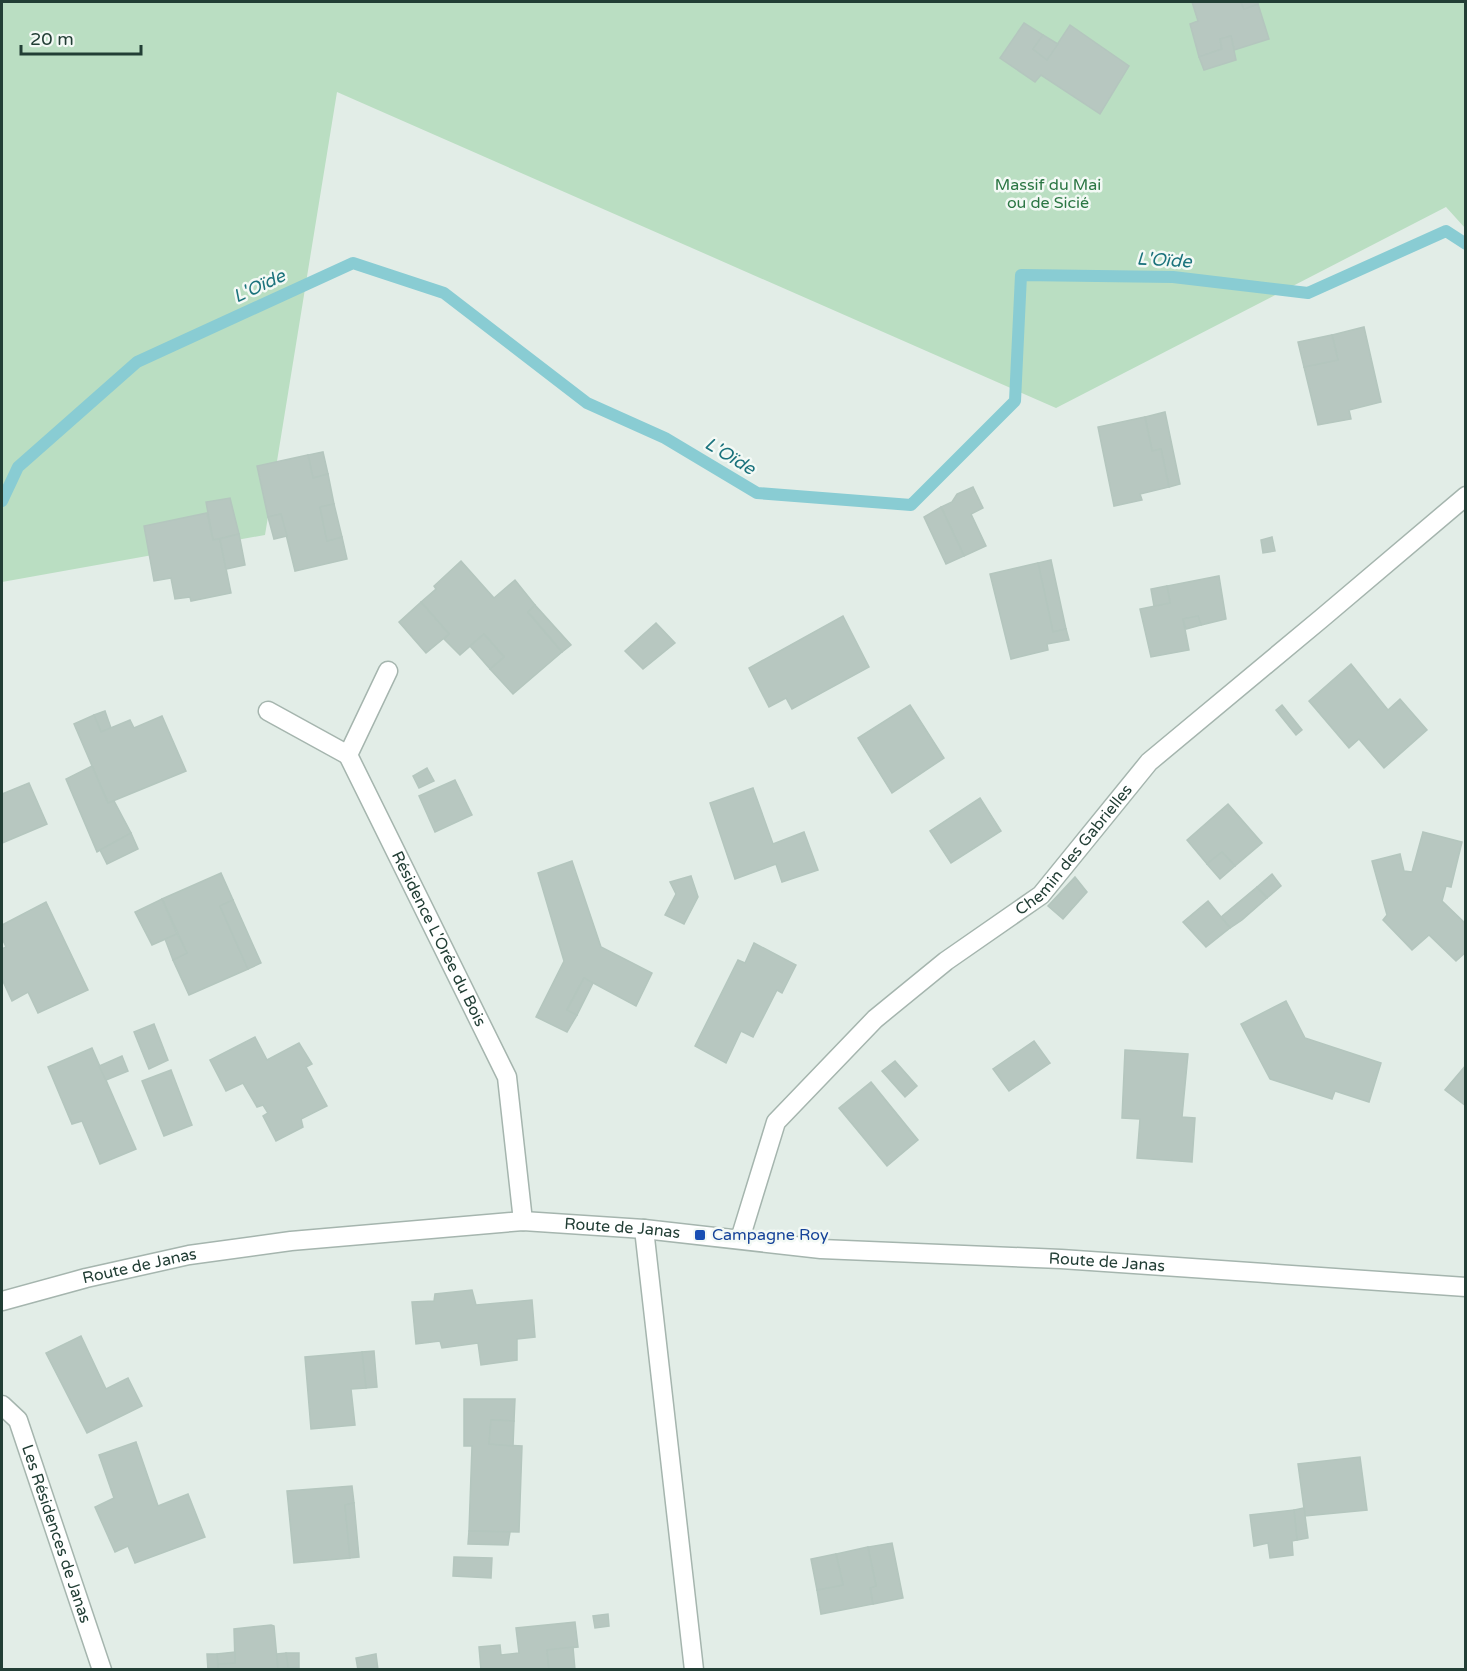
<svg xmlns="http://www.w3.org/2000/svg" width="1467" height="1671" viewBox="0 0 1467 1671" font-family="'Varela Round',sans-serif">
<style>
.green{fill:#badec2}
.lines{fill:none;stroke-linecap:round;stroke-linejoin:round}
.stream{stroke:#89ccd3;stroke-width:12}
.building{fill:#b7c7c0;stroke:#b4c6be;stroke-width:1.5}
.service-casing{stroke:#a5b5ae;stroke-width:21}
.minor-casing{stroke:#a5b5ae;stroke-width:21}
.tertiary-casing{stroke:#a5b5ae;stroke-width:21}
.service{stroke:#fff;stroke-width:18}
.minor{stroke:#fff;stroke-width:18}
.tertiary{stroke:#fff;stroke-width:18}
.transit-dot{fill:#1a4fb4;stroke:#f3f9f5;stroke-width:2}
.labels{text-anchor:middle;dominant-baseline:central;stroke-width:5;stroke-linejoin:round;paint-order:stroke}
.park-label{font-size:16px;fill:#2b7643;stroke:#f3f9f5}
.street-label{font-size:16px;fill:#223e35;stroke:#f3f9f5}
.transit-label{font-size:16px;fill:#164399;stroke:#f3f9f5;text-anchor:start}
.water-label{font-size:18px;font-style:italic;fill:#1a727c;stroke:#f3f9f5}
</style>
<rect width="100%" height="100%" fill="#e2ede7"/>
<path class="green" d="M 2,2 L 1465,2 L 1465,228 L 1446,207 L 1056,408 L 337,92 L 265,535 L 2,582 Z"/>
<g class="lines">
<path class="stream" d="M 2,501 L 18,467 L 137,362 L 353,263 L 444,293 L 587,403 L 665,438 L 757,493 L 911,505 L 1015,401 L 1021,275 L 1173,277 L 1308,293 L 1446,231 L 1466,244"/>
</g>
<g class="building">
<path d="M 1192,2 L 1241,2 L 1244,9 L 1258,4 L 1269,39 L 1234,50 L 1231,36 L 1220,39 L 1222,49 L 1199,57 L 1190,24 L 1198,21 Z"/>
<path d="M 1241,2 L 1257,2 L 1258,4 L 1244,9 Z"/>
<path d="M 1024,23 L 1043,35 L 1033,49 L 1047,60 L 1070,25 L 1129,66 L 1100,114 L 1041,75 L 1035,82 L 1000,58 Z"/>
<path d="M 1043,35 L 1058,44 L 1047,60 L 1033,49 Z"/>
<path d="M 1231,36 L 1236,60 L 1204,70 L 1199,57 L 1222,49 L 1220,39 Z"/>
<path d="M 1364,327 L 1381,402 L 1349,410 L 1351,419 L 1318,425 L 1304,367 L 1338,360 L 1332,335 Z"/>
<path d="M 1332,335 L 1338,360 L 1304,367 L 1298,342 Z"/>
<path d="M 1165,412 L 1180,484 L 1169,487 L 1161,449 L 1152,451 L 1145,417 Z"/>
<path d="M 1145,417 L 1152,451 L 1161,449 L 1169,487 L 1140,494 L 1142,500 L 1114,506 L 1098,427 Z"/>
<path d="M 323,452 L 328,474 L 313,478 L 308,455 Z"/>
<path d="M 308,455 L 313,478 L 328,474 L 334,504 L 320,507 L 327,541 L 342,537 L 347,559 L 295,571 L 281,514 L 268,517 L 257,466 Z"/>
<path d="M 973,487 L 983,508 L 971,514 L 986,546 L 964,556 L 941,507 L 952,502 L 957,494 Z"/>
<path d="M 230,498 L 239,534 L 213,540 L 206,502 Z"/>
<path d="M 334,504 L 342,537 L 327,541 L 320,507 Z"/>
<path d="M 941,507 L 964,556 L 946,564 L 924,517 Z"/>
<path d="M 207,513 L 213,540 L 220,539 L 231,593 L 191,601 L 190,597 L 175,599 L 171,578 L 154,581 L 144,526 Z"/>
<path d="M 281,514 L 287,536 L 274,539 L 268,517 Z"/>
<path d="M 239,534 L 245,565 L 226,569 L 220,539 Z"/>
<path d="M 1272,537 L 1275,551 L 1263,553 L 1261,540 Z"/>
<path d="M 1051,560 L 1066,629 L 1053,632 L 1038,563 Z"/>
<path d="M 461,561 L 494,598 L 515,580 L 535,605 L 528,612 L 562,652 L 513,694 L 490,669 L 504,657 L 484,634 L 460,655 L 444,639 L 449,634 L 421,602 L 436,589 L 434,586 Z"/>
<path d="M 1038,563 L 1053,632 L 1066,629 L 1069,640 L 1047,644 L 1048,650 L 1011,659 L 990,574 Z"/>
<path d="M 1219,576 L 1226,619 L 1201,625 L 1198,616 L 1183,619 L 1189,650 L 1151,657 L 1140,609 L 1170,603 L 1167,586 Z"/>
<path d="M 1167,586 L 1170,603 L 1154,606 L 1151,589 Z"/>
<path d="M 421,602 L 449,634 L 426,653 L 399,622 Z"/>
<path d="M 535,605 L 571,645 L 562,652 L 528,612 Z"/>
<path d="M 843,616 L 869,667 L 792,709 L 786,698 L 769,707 L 749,668 Z"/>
<path d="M 1198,616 L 1201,625 L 1186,629 L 1183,619 Z"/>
<path d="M 656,623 L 675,643 L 643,669 L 625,651 Z"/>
<path d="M 484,634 L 504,657 L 490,669 L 470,646 Z"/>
<path d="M 1351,664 L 1388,710 L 1400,699 L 1427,730 L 1384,768 L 1359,739 L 1349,748 L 1309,701 Z"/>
<path d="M 910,705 L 944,758 L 892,793 L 858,738 Z"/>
<path d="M 1282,705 L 1302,730 L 1296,735 L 1276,710 Z"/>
<path d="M 105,711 L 111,728 L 101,732 L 94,715 Z"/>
<path d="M 94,715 L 101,732 L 130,720 L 134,728 L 162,716 L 186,771 L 108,803 L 74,724 Z"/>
<path d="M 92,766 L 108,803 L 114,801 L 131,833 L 97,852 L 66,779 Z"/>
<path d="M 427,768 L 434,781 L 419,788 L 413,776 Z"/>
<path d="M 455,780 L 472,815 L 435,832 L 419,796 Z"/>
<path d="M 29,783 L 47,824 L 2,843 L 2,794 Z"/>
<path d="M 753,788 L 773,844 L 804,832 L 818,870 L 782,882 L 776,864 L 735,879 L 710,803 Z"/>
<path d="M 980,798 L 1001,831 L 951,863 L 930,831 Z"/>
<path d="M 1228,804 L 1262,843 L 1235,866 L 1222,852 L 1207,864 L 1187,840 Z"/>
<path d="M 1423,832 L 1462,842 L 1451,887 L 1446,886 L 1442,901 L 1466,924 L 1466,952 L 1456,961 L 1429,935 L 1412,950 L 1383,920 L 1387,915 L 1372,861 L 1400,854 L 1404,871 L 1412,872 Z"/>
<path d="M 131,833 L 138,849 L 107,864 L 100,850 Z"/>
<path d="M 1222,852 L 1235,866 L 1220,879 L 1207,864 Z"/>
<path d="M 572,861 L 601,947 L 652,973 L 636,1006 L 584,978 L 567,1010 L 577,1015 L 567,1032 L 536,1017 L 564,961 L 538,873 Z"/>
<path d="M 221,873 L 233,900 L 220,906 L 248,969 L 189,995 L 173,960 L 187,953 L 162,899 Z"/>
<path d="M 1272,874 L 1281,886 L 1267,898 L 1257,887 Z"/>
<path d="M 691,876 L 698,897 L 684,924 L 665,915 L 676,894 L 670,882 Z"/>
<path d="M 1075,877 L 1087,892 L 1063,919 L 1048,906 Z"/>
<path d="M 1257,887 L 1267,898 L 1242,920 L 1230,928 L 1221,917 Z"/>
<path d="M 162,899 L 177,934 L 152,945 L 135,912 Z"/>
<path d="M 233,900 L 261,963 L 248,969 L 220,906 Z"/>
<path d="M 1208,901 L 1230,928 L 1206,947 L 1183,922 Z"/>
<path d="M 46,902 L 88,990 L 38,1013 L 28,992 L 12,1001 L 2,979 L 2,949 L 6,947 L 2,938 L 2,925 Z"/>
<path d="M 177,934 L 187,953 L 173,960 L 165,939 Z"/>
<path d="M 754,943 L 796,965 L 782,993 L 777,990 L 753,1037 L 741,1031 L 726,1063 L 695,1046 L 738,960 L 745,963 Z"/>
<path d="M 584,978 L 593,983 L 577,1015 L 567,1010 Z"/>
<path d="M 1286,1001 L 1305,1038 L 1381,1063 L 1369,1102 L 1335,1091 L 1332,1099 L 1270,1079 L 1241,1024 Z"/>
<path d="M 154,1024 L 168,1060 L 149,1069 L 134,1032 Z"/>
<path d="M 255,1037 L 267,1060 L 299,1043 L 312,1064 L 306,1067 L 327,1106 L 301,1119 L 303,1127 L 276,1141 L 263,1116 L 268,1113 L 263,1105 L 257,1107 L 243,1083 L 226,1091 L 210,1060 Z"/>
<path d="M 1034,1041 L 1050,1063 L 1009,1091 L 993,1069 Z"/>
<path d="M 92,1048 L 136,1149 L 100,1164 L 82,1121 L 72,1124 L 48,1067 Z"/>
<path d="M 1125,1050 L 1188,1054 L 1182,1117 L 1195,1118 L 1192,1162 L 1137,1158 L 1140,1119 L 1122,1118 Z"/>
<path d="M 122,1056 L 128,1071 L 106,1080 L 99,1066 Z"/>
<path d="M 895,1061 L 917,1086 L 905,1097 L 882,1071 Z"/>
<path d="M 1466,1065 L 1466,1106 L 1445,1090 Z"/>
<path d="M 171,1070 L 192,1125 L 164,1136 L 142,1081 Z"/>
<path d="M 871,1082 L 918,1140 L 887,1166 L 839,1108 Z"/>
<path d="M 472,1290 L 476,1305 L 532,1300 L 535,1337 L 517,1339 L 517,1360 L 481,1365 L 478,1343 L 442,1348 L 440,1341 L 416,1344 L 412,1302 L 434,1301 L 435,1294 Z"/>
<path d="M 81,1336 L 106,1389 L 128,1378 L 142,1406 L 87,1433 L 46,1353 Z"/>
<path d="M 374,1351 L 377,1387 L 366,1388 L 362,1352 Z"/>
<path d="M 362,1352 L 366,1388 L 351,1389 L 355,1425 L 311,1429 L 305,1357 Z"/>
<path d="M 464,1399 L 515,1399 L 514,1421 L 491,1420 L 489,1444 L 522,1446 L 519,1532 L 469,1531 L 472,1446 L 464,1446 Z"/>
<path d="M 491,1420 L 514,1421 L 513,1446 L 489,1444 Z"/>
<path d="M 136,1442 L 158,1506 L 188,1494 L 205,1537 L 135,1563 L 128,1546 L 115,1552 L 95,1507 L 114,1498 L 99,1455 Z"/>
<path d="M 1360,1457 L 1367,1510 L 1305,1516 L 1298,1464 Z"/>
<path d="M 352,1486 L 354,1503 L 345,1505 L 350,1558 L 294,1563 L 287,1491 Z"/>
<path d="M 354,1503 L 359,1557 L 350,1558 L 345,1505 Z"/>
<path d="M 1304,1508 L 1308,1538 L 1297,1540 L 1294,1510 Z"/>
<path d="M 1294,1510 L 1297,1540 L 1292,1541 L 1293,1555 L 1270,1558 L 1268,1543 L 1254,1546 L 1250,1515 Z"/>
<path d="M 469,1531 L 510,1532 L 508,1545 L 468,1544 Z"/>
<path d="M 892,1543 L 903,1598 L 873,1604 L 870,1588 L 876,1586 L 868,1547 Z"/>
<path d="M 868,1547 L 876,1586 L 870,1588 L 873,1604 L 821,1614 L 817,1590 L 843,1585 L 836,1554 Z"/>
<path d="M 836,1554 L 843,1585 L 817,1590 L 811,1559 Z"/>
<path d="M 454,1557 L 492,1558 L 491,1578 L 453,1576 Z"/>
<path d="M 608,1614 L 609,1626 L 595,1628 L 593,1616 Z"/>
<path d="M 575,1622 L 578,1647 L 547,1650 L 549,1670 L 481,1670 L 479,1647 L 500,1645 L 501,1655 L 519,1653 L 516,1628 Z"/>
<path d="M 271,1625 L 274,1626 L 278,1670 L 218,1670 L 218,1664 L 235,1663 L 234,1629 Z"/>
<path d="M 573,1647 L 575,1670 L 549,1670 L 547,1650 Z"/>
<path d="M 235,1652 L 235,1663 L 218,1664 L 217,1654 Z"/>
<path d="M 286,1653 L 299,1653 L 299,1668 L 288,1668 Z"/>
<path d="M 286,1653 L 288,1668 L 278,1669 L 277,1654 Z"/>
<path d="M 207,1654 L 217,1654 L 218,1670 L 208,1670 Z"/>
<path d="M 376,1654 L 378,1670 L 358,1670 L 356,1658 Z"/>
</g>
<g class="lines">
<defs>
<g id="service">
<path id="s1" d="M 388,671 L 348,755 L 507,1077 L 523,1221"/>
<path d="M 268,711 L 348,755"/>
<path d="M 644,1229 L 694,1670"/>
<path id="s2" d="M 2,1405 L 18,1420 L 102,1670"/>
</g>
<g id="minor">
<path id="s3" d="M 740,1239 L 776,1122 L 875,1019 L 946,961 L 1041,895 L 1149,762 L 1322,618 L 1466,496"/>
</g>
<g id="tertiary">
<path id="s4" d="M 2,1301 L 86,1278 L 189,1255 L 291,1241 L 523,1221 L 644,1229 L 821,1249 L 1061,1259 L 1466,1287"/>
</g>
</defs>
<use href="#service" class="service-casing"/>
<use href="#minor" class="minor-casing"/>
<use href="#tertiary" class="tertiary-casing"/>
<use href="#service" class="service"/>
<use href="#minor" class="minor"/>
<use href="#tertiary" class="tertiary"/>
</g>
<rect class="transit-dot" x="694" y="1229" width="12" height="12" rx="3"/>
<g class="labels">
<g class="park-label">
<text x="1048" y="185">Massif du Mai<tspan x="1048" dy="18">ou de Sicié</tspan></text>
</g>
<g class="street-label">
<text stroke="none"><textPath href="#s3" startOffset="528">Chemin des Gabrielles</textPath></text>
<text stroke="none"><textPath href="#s1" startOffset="298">Résidence L'Orée du Bois</textPath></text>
<text stroke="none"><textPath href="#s4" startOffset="628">Route de Janas</textPath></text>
<text stroke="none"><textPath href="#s4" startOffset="1114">Route de Janas</textPath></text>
<text stroke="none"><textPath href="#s4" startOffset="142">Route de Janas</textPath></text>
<text stroke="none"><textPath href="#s2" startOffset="142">Les Résidences de Janas</textPath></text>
</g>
<g class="transit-label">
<text x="712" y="1235">Campagne Roy</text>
</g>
<g class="water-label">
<text transform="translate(1164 260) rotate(3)">L'Oïde</text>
<text transform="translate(259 286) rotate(-25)">L'Oïde</text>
<text transform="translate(730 456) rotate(31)">L'Oïde</text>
</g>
</g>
<rect width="1467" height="1671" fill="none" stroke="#223e35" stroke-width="6"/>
<path d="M21 45v9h120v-9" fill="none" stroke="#223e35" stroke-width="3"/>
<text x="30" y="45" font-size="18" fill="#223e35" stroke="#f3f9f5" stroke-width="4.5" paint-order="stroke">20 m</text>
</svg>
